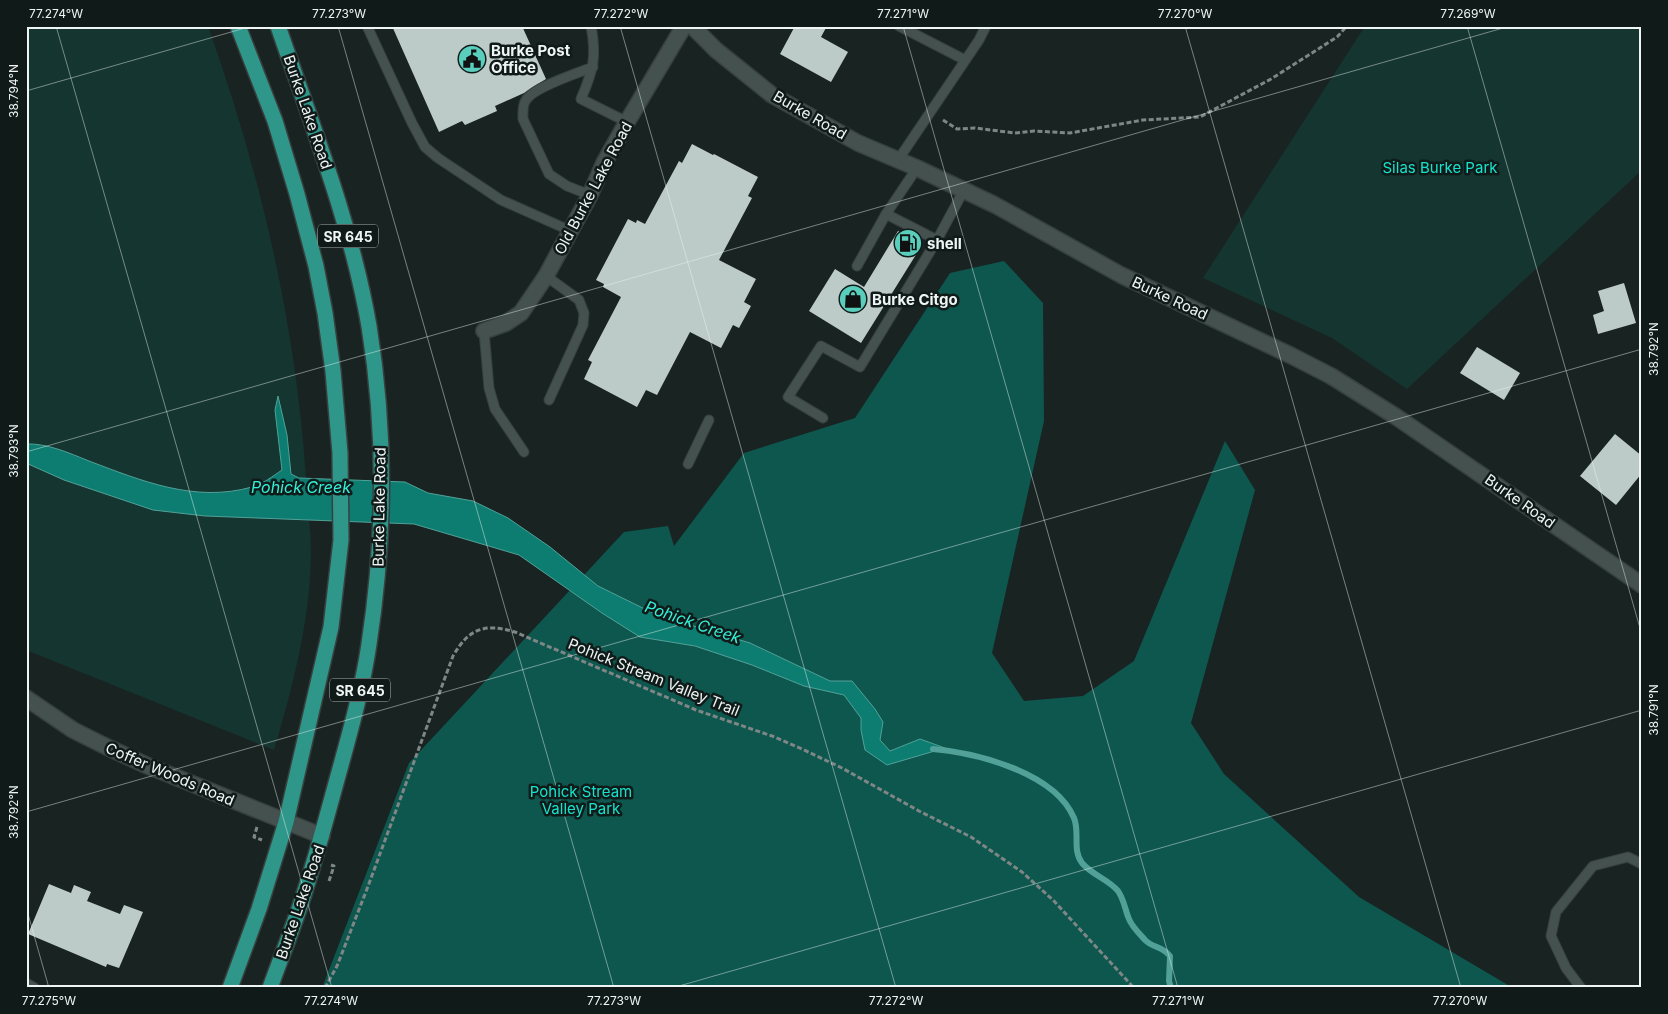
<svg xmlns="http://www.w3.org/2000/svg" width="1668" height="1014" viewBox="0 0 1668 1014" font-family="Inter,sans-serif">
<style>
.green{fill:#153530}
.forest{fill:#0e574e}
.water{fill:#0e7d71;stroke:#51a198}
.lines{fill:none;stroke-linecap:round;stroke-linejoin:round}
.stream{stroke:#51a198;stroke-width:6}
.building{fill:#bdcbc8}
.lane-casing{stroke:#37403f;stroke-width:11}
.street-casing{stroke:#37403f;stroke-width:18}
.secondary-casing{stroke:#37403f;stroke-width:18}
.primary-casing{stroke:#37403f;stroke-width:18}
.path{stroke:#7e8786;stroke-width:3;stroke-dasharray:5 2.5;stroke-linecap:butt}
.lane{stroke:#44514e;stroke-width:9}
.street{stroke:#44514e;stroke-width:15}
.secondary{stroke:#44514e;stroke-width:15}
.primary{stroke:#2f968a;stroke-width:15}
.ticks{fill:none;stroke:#eef5f4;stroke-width:1;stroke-opacity:0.45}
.labels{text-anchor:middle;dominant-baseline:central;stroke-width:5;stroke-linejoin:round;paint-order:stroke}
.shield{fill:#101b19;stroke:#abb4b2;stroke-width:1}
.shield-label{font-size:14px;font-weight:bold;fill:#eef5f4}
.poi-label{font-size:15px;font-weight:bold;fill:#eef5f4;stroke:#101b19;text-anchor:start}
.street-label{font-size:15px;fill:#eef5f4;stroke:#101b19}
.park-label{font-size:15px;fill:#15e3cd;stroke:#101b19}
.water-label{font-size:16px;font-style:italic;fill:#34f0d9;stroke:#101b19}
.neatline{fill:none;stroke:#eef5f4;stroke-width:2}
.ticks-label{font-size:12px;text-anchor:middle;fill:#eef5f4}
</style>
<rect width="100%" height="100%" fill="#192422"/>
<g class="green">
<path d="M 26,26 L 208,26 C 260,172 296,324 306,479 C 307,504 311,529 311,554 C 310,621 293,686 274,750 L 26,650 Z"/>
<path d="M 1365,26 L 1642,26 L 1642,170 L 1407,389 L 1332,338 L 1203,278 Z"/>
</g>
<path class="forest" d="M 1004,261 L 1043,303 L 1044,421 L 992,653 L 1024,701 L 1083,696 L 1134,661 L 1225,441 L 1255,490 L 1191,723 L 1224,774 L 1359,897 L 1513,988 L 322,988 L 409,763 L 624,532 L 668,526 L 674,546 L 744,453 L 855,418 L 950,273 Z"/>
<path class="water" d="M 278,396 L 287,435 L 291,474 L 299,478 L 405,482 L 428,493 L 473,501 L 508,518 L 550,547 L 598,586 L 657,615 L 750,643 L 830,681 L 852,681 L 875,709 L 883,722 L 880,740 L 890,751 L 920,739 L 945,748 L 887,765 L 865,750 L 861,730 L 861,718 L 844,695 L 804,686 L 752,665 L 695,646 L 640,637 L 602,613 L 519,555 L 414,524 L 205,516 L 153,510 L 64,480 L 26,463 L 26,444 C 47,443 69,453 89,461 C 142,481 195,503 252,487 C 263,484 273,476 282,470 L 275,410 Z"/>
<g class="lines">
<path class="stream" d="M 933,749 C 978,753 1055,773 1074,818 C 1080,832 1072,850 1082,863 C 1092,875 1108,879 1118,891 C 1124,899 1125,910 1129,919 C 1132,927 1140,934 1145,940 C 1153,948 1162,946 1170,956 L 1169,981 L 1171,988"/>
</g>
<g class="building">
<path d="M 392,26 L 522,26 L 546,79 L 524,93 L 495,106 L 497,111 L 465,125 L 462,121 L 439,132 Z"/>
<path d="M 795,26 L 827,26 L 821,37 L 848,52 L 831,82 L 780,54 Z"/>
<path d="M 692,144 L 713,155 L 714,154 L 758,177 L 748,196 L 752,198 L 719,260 L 756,279 L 744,302 L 751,306 L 739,328 L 733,325 L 721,348 L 690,332 L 657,395 L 646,390 L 637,407 L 584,379 L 592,362 L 588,360 L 621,297 L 603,287 L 604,284 L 596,280 L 628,219 L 636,223 L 637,220 L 645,224 L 679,161 L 682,163 Z"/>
<path d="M 898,231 L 922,245 L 861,343 L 809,311 L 835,269 L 864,287 Z"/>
<path d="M 1624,283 L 1636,323 L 1598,334 L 1593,315 L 1604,311 L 1598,291 Z"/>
<path d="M 1477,347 L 1520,373 L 1504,400 L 1460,373 Z"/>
<path d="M 1615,434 L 1642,456 L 1642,473 L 1616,505 L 1580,476 Z"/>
<path d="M 49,884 L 71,893 L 74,885 L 91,892 L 87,901 L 120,914 L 124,905 L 143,912 L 119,968 L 107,964 L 106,967 L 28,934 Z"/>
</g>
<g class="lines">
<defs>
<g id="lane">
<path d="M 367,26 L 412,123 L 425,147 L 438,158 L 501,200 L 571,231"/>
<path d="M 591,26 C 597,57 593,71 581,99 L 627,122"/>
<path d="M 899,26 L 965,60"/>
<path d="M 898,160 L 979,40 L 986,26"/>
<path d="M 590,195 L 567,186 L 549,174 L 523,119 C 523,113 522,105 526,100 C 534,87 578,73 593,67"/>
<path d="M 886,214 L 937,240"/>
<path d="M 857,266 L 886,214 L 917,168"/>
<path d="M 546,276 L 579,300 L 584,313 L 583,325 L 549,400"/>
<path d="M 484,331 L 489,388 L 495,409 L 524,452"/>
<path d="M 823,418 L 788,397 L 821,346 L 860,367 L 937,240 L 964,190"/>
<path d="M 688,464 L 709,420"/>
<path d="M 26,983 L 35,988"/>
<path d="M 1581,988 L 1566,968 L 1551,936 L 1556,912 L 1593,866 L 1628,857 L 1642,864"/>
</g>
<path id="street" d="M 484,331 L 506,323 L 521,313 L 546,276 L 590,195 L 604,163 L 627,122 L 684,26"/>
<g id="secondary">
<path d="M 692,26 L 716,50 L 772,95 L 858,143 L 917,168 L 995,205 L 1121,275 L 1292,356 L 1331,376 L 1395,416 L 1642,585"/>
<path d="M 26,698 L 73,730 L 109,748 L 148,766 L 322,836"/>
</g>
<g id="primary">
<path d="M 230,988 L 259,909 L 286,822 L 331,627 L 341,540 L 340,453 L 333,371 L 325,313 L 316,266 L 297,194 L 275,121 L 238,26"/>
<path d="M 270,988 C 281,957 294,926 304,894 C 318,851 329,808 341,765 C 352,725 363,685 369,644 C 385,539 386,431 369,326 C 351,223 312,125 278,26"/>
</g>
</defs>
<use href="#lane" class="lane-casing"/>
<use href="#street" class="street-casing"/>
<use href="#secondary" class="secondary-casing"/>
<use href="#primary" class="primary-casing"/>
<g class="path">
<path d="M 943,120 L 957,129 L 975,128 L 1015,133 L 1034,131 L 1070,133 L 1143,120 L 1200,117 L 1271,79 L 1337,37 L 1347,26"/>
<path d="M 257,827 L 254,837 L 262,840"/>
<path d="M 329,881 L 334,866 L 331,865"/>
<path d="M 325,988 L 337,966 L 367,889 L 453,656 C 469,628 485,623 515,632 L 696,710 L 772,736 L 802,749 L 842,768 L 919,811 L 971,837 L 1022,872 L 1053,900 L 1134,988"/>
</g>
<use href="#lane" class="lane"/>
<use href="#street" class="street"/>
<use href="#secondary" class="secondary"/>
<use href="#primary" class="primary"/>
</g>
<path class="ticks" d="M 56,26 L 332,988M 338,26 L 614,988M 620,26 L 896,988M 903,26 L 1178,988M 1185,26 L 1461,988M 1467,26 L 1642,635M 26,91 L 252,26M 26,452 L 1510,26M 26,812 L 1642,349M 26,907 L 49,988M 672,988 L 1642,710"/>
<defs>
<symbol id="civic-disc" viewBox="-11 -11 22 22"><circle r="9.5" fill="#5acebd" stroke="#101b19"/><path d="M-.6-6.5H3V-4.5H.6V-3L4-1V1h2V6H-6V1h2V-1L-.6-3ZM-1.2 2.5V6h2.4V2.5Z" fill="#111"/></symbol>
<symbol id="fuel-disc" viewBox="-11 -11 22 22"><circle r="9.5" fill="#5acebd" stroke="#101b19"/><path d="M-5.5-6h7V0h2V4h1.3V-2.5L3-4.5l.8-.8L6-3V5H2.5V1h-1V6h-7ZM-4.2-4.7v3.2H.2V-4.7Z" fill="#111"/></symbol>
<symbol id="shop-disc" viewBox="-11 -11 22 22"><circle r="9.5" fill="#5acebd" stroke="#101b19"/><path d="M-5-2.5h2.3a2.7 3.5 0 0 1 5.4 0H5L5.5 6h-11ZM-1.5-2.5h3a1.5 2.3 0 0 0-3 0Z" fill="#111"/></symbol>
</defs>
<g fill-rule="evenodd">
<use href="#civic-disc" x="456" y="43" width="32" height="32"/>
<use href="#fuel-disc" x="892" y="227" width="32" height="32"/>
<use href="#shop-disc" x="837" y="283" width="32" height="32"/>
</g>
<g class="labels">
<g class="shield">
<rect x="318" y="224.5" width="60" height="23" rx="4"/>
<rect x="330" y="678.5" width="60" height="23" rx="4"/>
</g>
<g class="shield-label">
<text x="348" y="236">SR 645</text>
<text x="360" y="690">SR 645</text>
</g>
<g class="poi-label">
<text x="491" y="50">Burke Post<tspan x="491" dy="17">Office</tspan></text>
<text x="927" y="243">shell</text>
<text x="872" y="299">Burke Citgo</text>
</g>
<g class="street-label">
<text transform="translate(308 112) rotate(71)">Burke Lake Road</text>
<text transform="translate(810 115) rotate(30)">Burke Road</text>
<text transform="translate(593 188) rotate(-62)">Old Burke Lake Road</text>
<text transform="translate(1170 298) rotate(25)">Burke Road</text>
<text transform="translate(1520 501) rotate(35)">Burke Road</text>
<text transform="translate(379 507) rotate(-89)">Burke Lake Road</text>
<text transform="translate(654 677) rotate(22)">Pohick Stream Valley Trail</text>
<text transform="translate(170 774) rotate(23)">Coffer Woods Road</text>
<text transform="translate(300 902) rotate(-71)">Burke Lake Road</text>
</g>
<g class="park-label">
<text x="1440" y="167">Silas Burke Park</text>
<text x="581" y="791">Pohick Stream<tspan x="581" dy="17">Valley Park</tspan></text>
</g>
<g class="water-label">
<text x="301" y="487">Pohick Creek</text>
<text transform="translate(693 622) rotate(19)">Pohick Creek</text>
</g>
</g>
<rect width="1668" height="1014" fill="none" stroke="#101b19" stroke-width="55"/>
<rect x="28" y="28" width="1612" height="958" class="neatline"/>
<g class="ticks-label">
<text x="56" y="18">77.274°W</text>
<text x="339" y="18">77.273°W</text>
<text x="621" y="18">77.272°W</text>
<text x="903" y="18">77.271°W</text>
<text x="1185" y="18">77.270°W</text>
<text x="1468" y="18">77.269°W</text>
<text transform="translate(14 91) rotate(-90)" y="4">38.794°N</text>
<text transform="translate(1654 349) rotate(-90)" y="4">38.792°N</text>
<text transform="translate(14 451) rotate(-90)" y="4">38.793°N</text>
<text transform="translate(1654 710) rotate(-90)" y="4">38.791°N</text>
<text transform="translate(14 812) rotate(-90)" y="4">38.792°N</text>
<text x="49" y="1005">77.275°W</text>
<text x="331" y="1005">77.274°W</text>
<text x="614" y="1005">77.273°W</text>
<text x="896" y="1005">77.272°W</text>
<text x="1178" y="1005">77.271°W</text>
<text x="1460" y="1005">77.270°W</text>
</g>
</svg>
